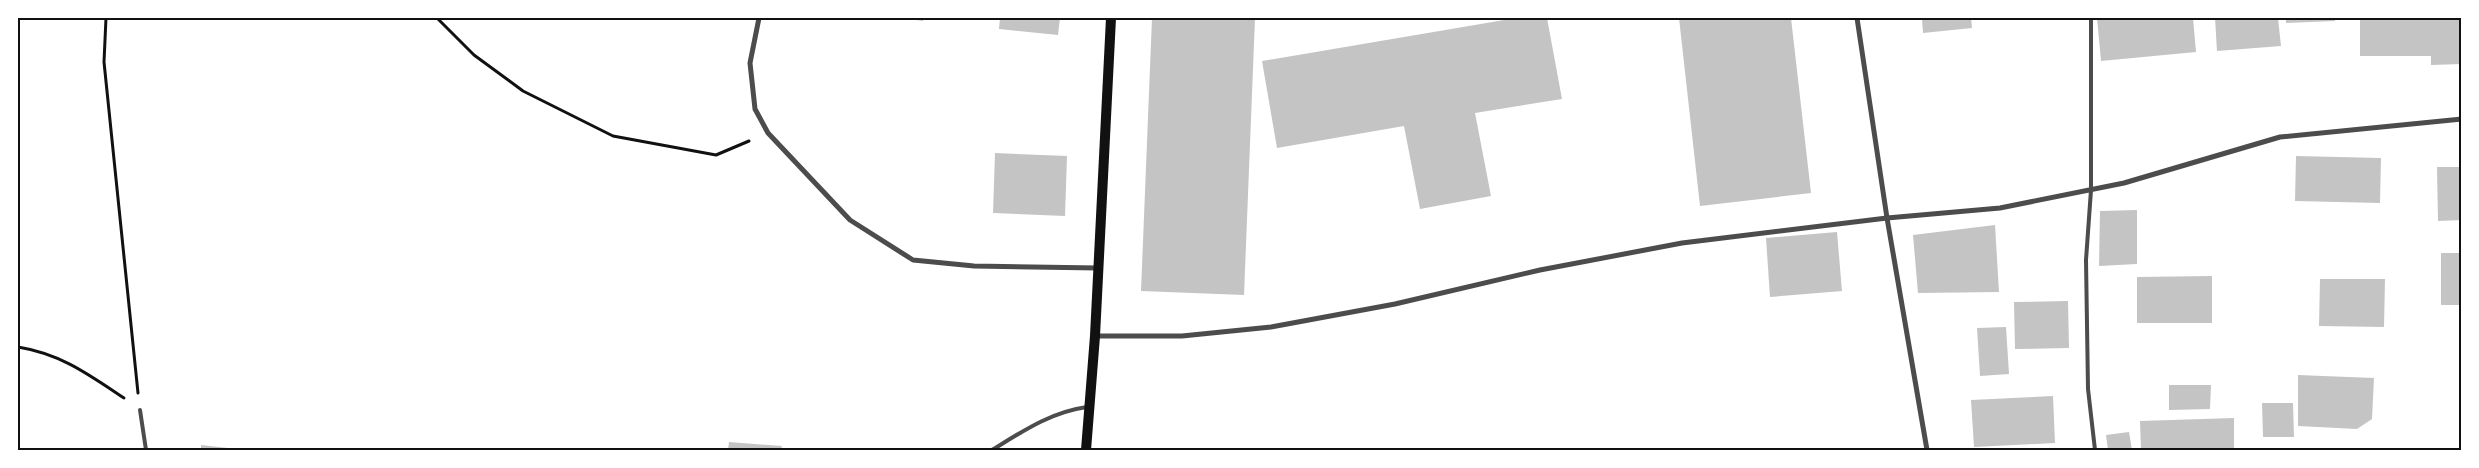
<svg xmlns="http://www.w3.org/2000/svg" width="2479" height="468" viewBox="0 0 2479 468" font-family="'Space Grotesk',sans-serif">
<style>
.building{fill:#c4c4c4}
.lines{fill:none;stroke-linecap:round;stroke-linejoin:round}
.path{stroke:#111;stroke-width:3}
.service{stroke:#4c4c4c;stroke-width:4}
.minor{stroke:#4c4c4c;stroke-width:5}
.secondary{stroke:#111;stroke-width:10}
.neatline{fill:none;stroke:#111;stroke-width:2}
</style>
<rect width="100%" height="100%" fill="#fff"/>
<g class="building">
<path d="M 902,18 L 924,18 L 923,21 Z"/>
<path d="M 1000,18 L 1060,18 L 1058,35 L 999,29 Z"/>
<path d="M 1152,18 L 1255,18 L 1244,295 L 1141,291 Z"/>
<path d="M 1516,18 L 1547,18 L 1562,99 L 1475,113 L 1491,196 L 1420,209 L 1404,126 L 1277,148 L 1262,61 Z"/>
<path d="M 1679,18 L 1791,18 L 1811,193 L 1700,206 Z"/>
<path d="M 1922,18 L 1971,18 L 1972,28 L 1923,33 Z"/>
<path d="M 2097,18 L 2193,18 L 2196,52 L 2101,61 Z"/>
<path d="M 2215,18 L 2278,18 L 2281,46 L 2217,51 Z"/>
<path d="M 2286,18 L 2335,18 L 2335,21 L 2286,23 Z"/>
<path d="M 2360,18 L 2462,18 L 2462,64 L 2431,65 L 2431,56 L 2360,56 Z"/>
<path d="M 995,153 L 1067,156 L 1065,216 L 993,213 Z"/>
<path d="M 2296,156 L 2381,158 L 2380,203 L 2295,201 Z"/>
<path d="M 2437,167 L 2462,167 L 2462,220 L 2438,221 Z"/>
<path d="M 2137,210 L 2137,264 L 2099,266 L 2100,211 Z"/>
<path d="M 1995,225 L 1999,292 L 1918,293 L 1913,235 Z"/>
<path d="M 1837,232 L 1842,291 L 1770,297 L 1766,238 Z"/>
<rect x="2441" y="253" width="21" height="52"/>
<path d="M 2212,276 L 2212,323 L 2137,323 L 2137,277 Z"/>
<path d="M 2320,279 L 2385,279 L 2384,327 L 2319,326 Z"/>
<path d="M 2068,301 L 2069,348 L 2015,349 L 2014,302 Z"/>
<path d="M 2006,327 L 2009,374 L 1980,376 L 1977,328 Z"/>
<path d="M 2298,375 L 2374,378 L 2372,419 L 2357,429 L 2298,426 Z"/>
<path d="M 2169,385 L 2211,385 L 2210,409 L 2169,410 Z"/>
<path d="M 2053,396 L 2055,443 L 1974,447 L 1971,400 Z"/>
<path d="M 2262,403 L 2293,403 L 2294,437 L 2263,437 Z"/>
<path d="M 2234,418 L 2234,450 L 2141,450 L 2140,421 Z"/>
<path d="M 2129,432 L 2132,450 L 2108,450 L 2106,435 Z"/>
<path d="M 729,442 L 782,446 L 781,450 L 728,450 Z"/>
<path d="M 201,445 L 237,449 L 237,450 L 201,450 Z"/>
</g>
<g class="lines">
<g class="path">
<path d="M 106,18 L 104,62 L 138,393"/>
<path d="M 437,18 L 474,55 L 523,91 L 613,136 L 716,155 L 749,141"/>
<path d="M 18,347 C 61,354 88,374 124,398"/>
</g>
<g class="service">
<path d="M 2091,18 L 2091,190 L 2086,260 L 2088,389 L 2095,450"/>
<path d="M 140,410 L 146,450"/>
<path d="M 992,450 C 1023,431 1051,412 1087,407"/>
</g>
<g class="minor">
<path d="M 759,18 L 750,63 L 755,109 L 768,133 L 850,220 L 913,260 L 974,266 L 1098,268"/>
<path d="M 1857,18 L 1887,218 L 1927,450"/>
<path d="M 1095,336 L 1182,336 L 1271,327 L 1395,304 L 1540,270 L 1682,243 L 1887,218 L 2000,208 L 2124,183 L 2280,137 L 2462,119"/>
</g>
<path class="secondary" d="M 1086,450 L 1095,336 L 1111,18"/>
</g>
<rect width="2479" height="468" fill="none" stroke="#ffffff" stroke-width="38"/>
<rect x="19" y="19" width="2441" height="430" class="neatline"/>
</svg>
